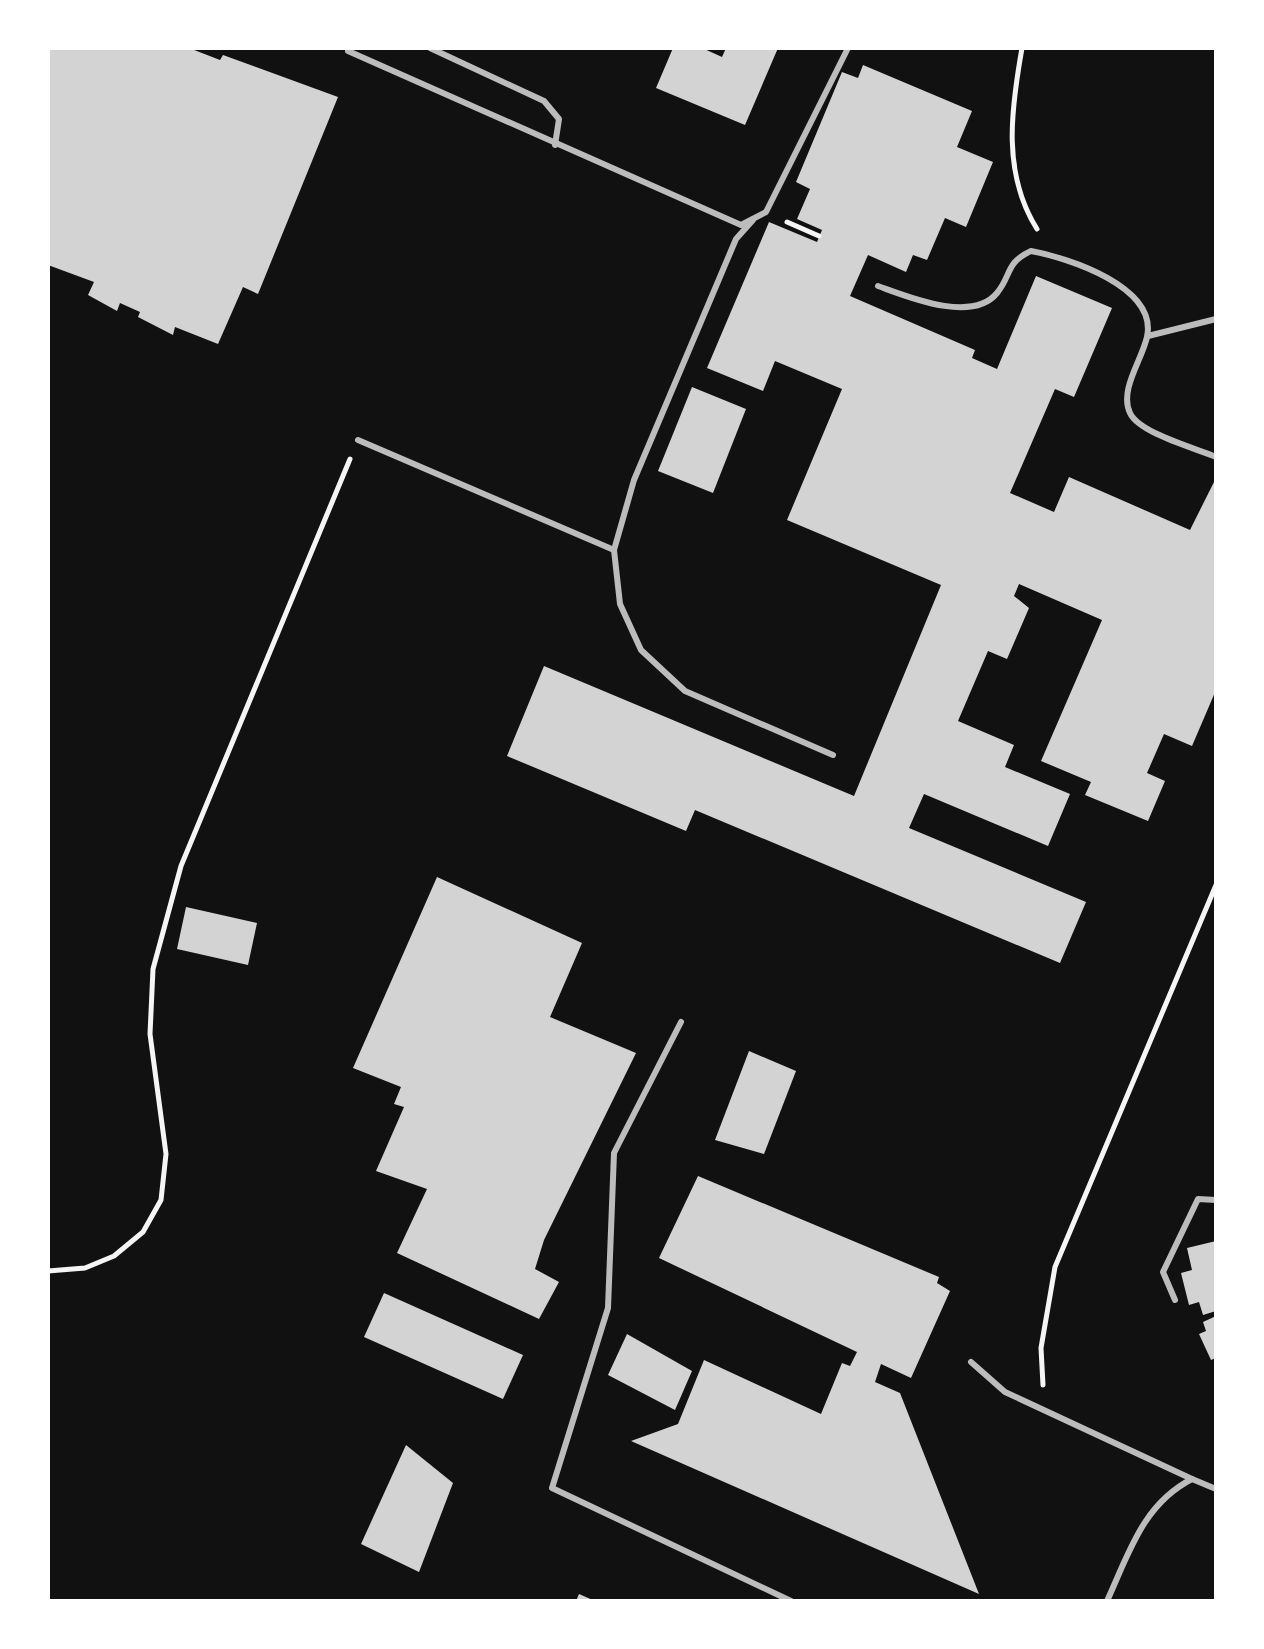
<svg xmlns="http://www.w3.org/2000/svg" width="1264" height="1649" viewBox="0 0 1264 1649" font-family="Manrope,sans-serif">
<style>
.building{fill:#d3d3d3}
.lines{fill:none;stroke-linecap:round;stroke-linejoin:round}
.path{stroke:#f5f5f5;stroke-width:5}
.service{stroke:#bcbcbc;stroke-width:6}
</style>
<rect width="100%" height="100%" fill="#111"/>
<g class="building">
<path d="M 48,48 L 189,48 L 220,60 L 223,55 L 338,97 L 258,294 L 243,287 L 218,344 L 175,327 L 173,335 L 138,317 L 140,312 L 120,303 L 117,311 L 88,295 L 94,282 L 48,265 Z"/>
<path d="M 673,48 L 702,48 L 722,57 L 726,48 L 778,48 L 745,125 L 656,88 Z"/>
<path d="M 863,65 L 972,111 L 957,147 L 993,162 L 966,227 L 945,218 L 927,260 L 913,255 L 906,272 L 868,255 L 850,296 L 975,350 L 972,358 L 997,369 L 1036,276 L 1112,308 L 1074,397 L 1055,389 L 1010,493 L 1054,512 L 1069,477 L 1190,530 L 1216,478 L 1216,690 L 1192,746 L 1164,734 L 1147,773 L 1165,781 L 1148,821 L 1085,795 L 1091,782 L 1041,761 L 1102,620 L 1019,584 L 1014,596 L 1029,608 L 1007,659 L 988,651 L 958,721 L 1014,745 L 1005,767 L 1070,794 L 1048,846 L 924,794 L 909,828 L 1086,902 L 1060,963 L 695,810 L 686,831 L 507,756 L 544,666 L 854,796 L 941,585 L 787,520 L 842,389 L 775,361 L 763,391 L 707,368 L 769,222 L 817,242 L 822,230 L 797,219 L 810,189 L 796,182 L 842,72 L 858,78 Z"/>
<path d="M 692,387 L 746,409 L 713,493 L 658,471 Z"/>
<path d="M 437,877 L 582,943 L 550,1017 L 636,1053 L 544,1240 L 535,1269 L 559,1282 L 539,1319 L 397,1253 L 427,1189 L 376,1171 L 404,1107 L 394,1104 L 401,1087 L 353,1068 Z"/>
<path d="M 186,907 L 257,923 L 248,965 L 177,949 Z"/>
<path d="M 749,1051 L 796,1071 L 764,1154 L 715,1140 Z"/>
<path d="M 698,1176 L 939,1277 L 937,1283 L 950,1291 L 911,1378 L 881,1364 L 875,1382 L 900,1393 L 979,1594 L 631,1441 L 678,1424 L 704,1360 L 821,1414 L 842,1363 L 850,1366 L 857,1352 L 659,1258 Z"/>
<path d="M 1216,1241 L 1216,1311 L 1203,1315 L 1199,1302 L 1189,1305 L 1181,1273 L 1192,1270 L 1187,1248 Z"/>
<path d="M 384,1293 L 523,1355 L 503,1399 L 364,1337 Z"/>
<path d="M 1216,1316 L 1216,1358 L 1211,1360 L 1199,1334 L 1206,1331 L 1203,1322 Z"/>
<path d="M 627,1334 L 692,1371 L 675,1410 L 608,1375 Z"/>
<path d="M 406,1445 L 453,1483 L 419,1572 L 361,1544 Z"/>
<path d="M 579,1594 L 595,1601 L 576,1601 Z"/>
</g>
<g class="lines">
<g class="path">
<path d="M 1022,48 C 1011,110 1002,173 1037,229"/>
<path d="M 787,222 L 819,236"/>
<path d="M 48,1271 L 85,1268 L 114,1256 L 143,1232 L 161,1200 L 166,1154 L 150,1034 L 153,969 L 181,866 L 350,459"/>
<path d="M 1043,1385 L 1041,1348 L 1055,1267 L 1216,885"/>
</g>
<g class="service">
<path d="M 430,48 L 544,101 L 559,119 L 555,145"/>
<path d="M 348,51 L 741,225 L 766,212 L 848,48"/>
<path d="M 753,220 L 736,239 L 634,480 L 614,550 L 620,604 L 641,650 L 685,691 L 833,755"/>
<path d="M 878,286 C 906,296 972,324 997,293 C 1012,275 1005,263 1031,251 C 1069,258 1158,287 1147,337 C 1142,360 1119,390 1130,413 C 1139,433 1195,448 1216,457"/>
<path d="M 1148,336 L 1216,319"/>
<path d="M 358,440 L 614,550"/>
<path d="M 681,1022 L 614,1153 L 608,1308 L 552,1488 L 791,1601"/>
<path d="M 1175,1300 L 1163,1272 L 1198,1199 L 1216,1200"/>
<path d="M 971,1362 L 1005,1392 L 1192,1479"/>
<path d="M 1107,1601 C 1129,1553 1143,1504 1192,1479 L 1216,1489"/>
</g>
</g>
<rect width="1264" height="1649" fill="none" stroke="#ffffff" stroke-width="100"/>
</svg>
